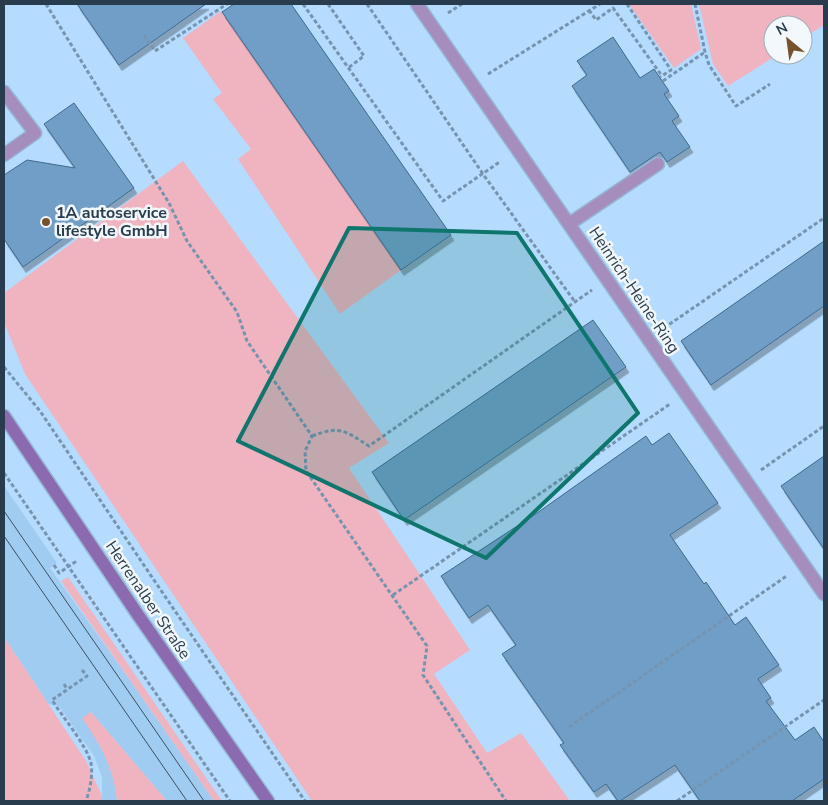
<svg xmlns="http://www.w3.org/2000/svg" width="828" height="805" viewBox="0 0 828 805" font-family="'Nunito Sans',sans-serif">
<style>
.built{fill:#a1ccf2}
.green{fill:#efb4bf}
.building{fill:#6f9ec7;stroke:#3d6a90;filter:url(#shadow)}
.lines{fill:none;stroke-linecap:round;stroke-linejoin:round}
.lane-casing{stroke:#96b8d7;stroke-width:15}
.street-casing{stroke:#96b8d7;stroke-width:15}
.secondary-casing{stroke:#96b8d7;stroke-width:15}
.path{stroke:#7694af;stroke-width:3;stroke-dasharray:4 2.5;stroke-linecap:butt}
.lane{stroke:#a58ebe;stroke-width:12}
.street{stroke:#a58ebe;stroke-width:12}
.secondary{stroke:#8c6ab0;stroke-width:12}
.tram{stroke:#3a4f63;stroke-width:1}
.marked{fill:#0f766e;fill-opacity:0.2;stroke:#0f766e;stroke-width:4;stroke-linejoin:round}
.poi-dot{fill:#76522c;stroke:#f3f8fd;stroke-width:2}
.labels{text-anchor:middle;dominant-baseline:central;stroke-width:5;stroke-linejoin:round;paint-order:stroke}
.poi-label{font-size:16px;font-weight:bold;fill:#293c4e;stroke:#f3f8fd;text-anchor:start}
.street-label{font-size:16px;fill:#293c4e;stroke:#f3f8fd}
</style>
<defs>
<filter id="shadow"><feDropShadow dx="3" dy="5.5" stdDeviation="0" flood-color="#0004"/></filter>
</defs>
<rect width="100%" height="100%" fill="#b5dbfe"/>
<path class="built" d="M 4,486 L 57,563 L 50,568 L 129,679 L 214,801 L 167,801 L 91,712 L 96,739 L 107,760 L 114,781 L 117,801 L 102,801 L 102,777 L 94,756 L 59,706 L 48,704 L 4,637 Z"/>
<g class="green">
<path d="M 629,4 L 691,4 L 701,49 L 674,68 Z"/>
<path d="M 699,4 L 824,4 L 824,25 L 803,38 L 803,25 L 773,25 L 773,55 L 777,55 L 728,86 L 713,64 Z"/>
<path d="M 221,11 L 401,270 L 340,314 L 238,159 L 251,149 L 213,99 L 222,93 L 183,38 Z"/>
<path d="M 183,161 L 389,443 L 349,468 L 470,650 L 434,674 L 487,753 L 521,733 L 570,801 L 312,801 L 25,374 L 4,322 L 4,293 Z"/>
<path d="M 68,577 L 202,772 L 222,801 L 214,801 L 61,581 Z"/>
<path d="M 4,637 L 86,761 L 102,796 L 102,801 L 4,801 Z"/>
<path d="M 91,712 L 167,801 L 117,801 C 113,766 101,746 82,718 Z"/>
</g>
<g class="building">
<path d="M 77,4 L 206,4 L 119,65 Z"/>
<path d="M 234,4 L 291,4 L 451,235 L 401,270 L 222,12 Z"/>
<path d="M 613,37 L 640,78 L 654,69 L 669,91 L 664,94 L 679,116 L 672,121 L 690,147 L 667,162 L 660,152 L 630,172 L 572,86 L 587,75 L 577,61 Z"/>
<path d="M 74,103 L 134,188 L 23,267 L 4,239 L 4,175 L 27,160 L 75,168 L 44,124 Z"/>
<path d="M 824,241 L 824,306 L 711,385 L 681,341 Z"/>
<path d="M 593,320 L 626,367 L 404,520 L 372,472 Z"/>
<path d="M 669,433 L 718,503 L 670,535 L 704,584 L 706,582 L 735,625 L 746,617 L 779,665 L 758,679 L 771,698 L 766,701 L 795,740 L 814,727 L 824,742 L 824,779 L 792,801 L 700,801 L 675,765 L 620,801 L 618,801 L 606,784 L 594,792 L 560,745 L 564,743 L 502,654 L 516,645 L 488,605 L 469,618 L 441,576 L 537,513 L 646,436 L 652,445 Z"/>
<path d="M 824,456 L 824,549 L 781,486 Z"/>
</g>
<g class="lines">
<defs>
<g id="lane">
<path d="M 4,92 L 35,133 L 4,155"/>
<path d="M 569,224 L 658,164"/>
</g>
<path id="street" d="M 417,4 L 824,594"/>
<path id="secondary" d="M 4,416 L 138,615 L 268,801"/>
</defs>
<use href="#lane" class="lane-casing"/>
<use href="#street" class="street-casing"/>
<use href="#secondary" class="secondary-casing"/>
<g class="path">
<path d="M 46,4 L 169,203 L 187,241 L 237,312 L 247,341 L 312,436 L 305,451 L 306,471 L 427,646 L 423,675 L 506,801"/>
<path d="M 303,4 L 443,201 L 501,161"/>
<path d="M 328,4 L 364,56 L 348,68"/>
<path d="M 367,4 L 483,174 L 575,302"/>
<path d="M 627,4 L 671,70 L 660,77"/>
<path d="M 695,4 L 705,52 L 709,65 L 736,106 L 770,84"/>
<path d="M 589,10 L 596,20 L 613,8 L 662,76"/>
<path d="M 448,13 L 462,4"/>
<path d="M 144,35 L 155,51 L 227,4"/>
<path d="M 488,74 L 600,4"/>
<path d="M 663,81 L 705,52"/>
<path d="M 664,328 L 824,218"/>
<path d="M 4,367 L 40,411 L 160,589 L 305,801"/>
<path d="M 312,436 C 341,425 345,431 369,446 L 592,290"/>
<path d="M 761,470 L 824,426"/>
<path d="M 4,473 L 230,801"/>
<path d="M 54,565 L 59,573 L 78,560"/>
<path d="M 393,595 L 670,404"/>
<path d="M 82,670 L 87,676 L 52,700 C 62,716 87,746 91,763 C 93,776 90,789 86,801"/>
<path d="M 64,684 L 67,689"/>
<path d="M 569,727 L 788,575"/>
<path d="M 677,801 L 824,700"/>
</g>
<use href="#lane" class="lane"/>
<use href="#street" class="street"/>
<use href="#secondary" class="secondary"/>
<g class="tram">
<path d="M 4,511 L 204,801"/>
<path d="M 4,536 L 187,801"/>
</g>
</g>
<path class="marked" d="M 349,228 L 517,233 L 638,413 L 486,558 L 238,441 Z"/>
<circle class="poi-dot" cx="46" cy="222" r="5"/>
<g class="labels">
<g class="poi-label">
<text x="56" y="213">1A autoservice<tspan x="56" dy="18">lifestyle GmbH</tspan></text>
</g>
<g class="street-label">
<text transform="translate(634 290) rotate(56)">Heinrich-Heine-Ring</text>
<text transform="translate(148 600) rotate(56)">Herrenalber Straße</text>
</g>
</g>
<rect width="828" height="805" fill="none" stroke="#293c4e" stroke-width="10"/>
<g transform="translate(788 40) rotate(331)"><circle r="24" fill="#f3f8fd" stroke="#a2adb7"/>
<path d="M0-4L9 19L0 12L-9 19Z" fill="#76522c"/>
<text y="-8" font-size="14" font-weight="bold" text-anchor="middle" fill="#293c4e">N</text>
</g>
</svg>
